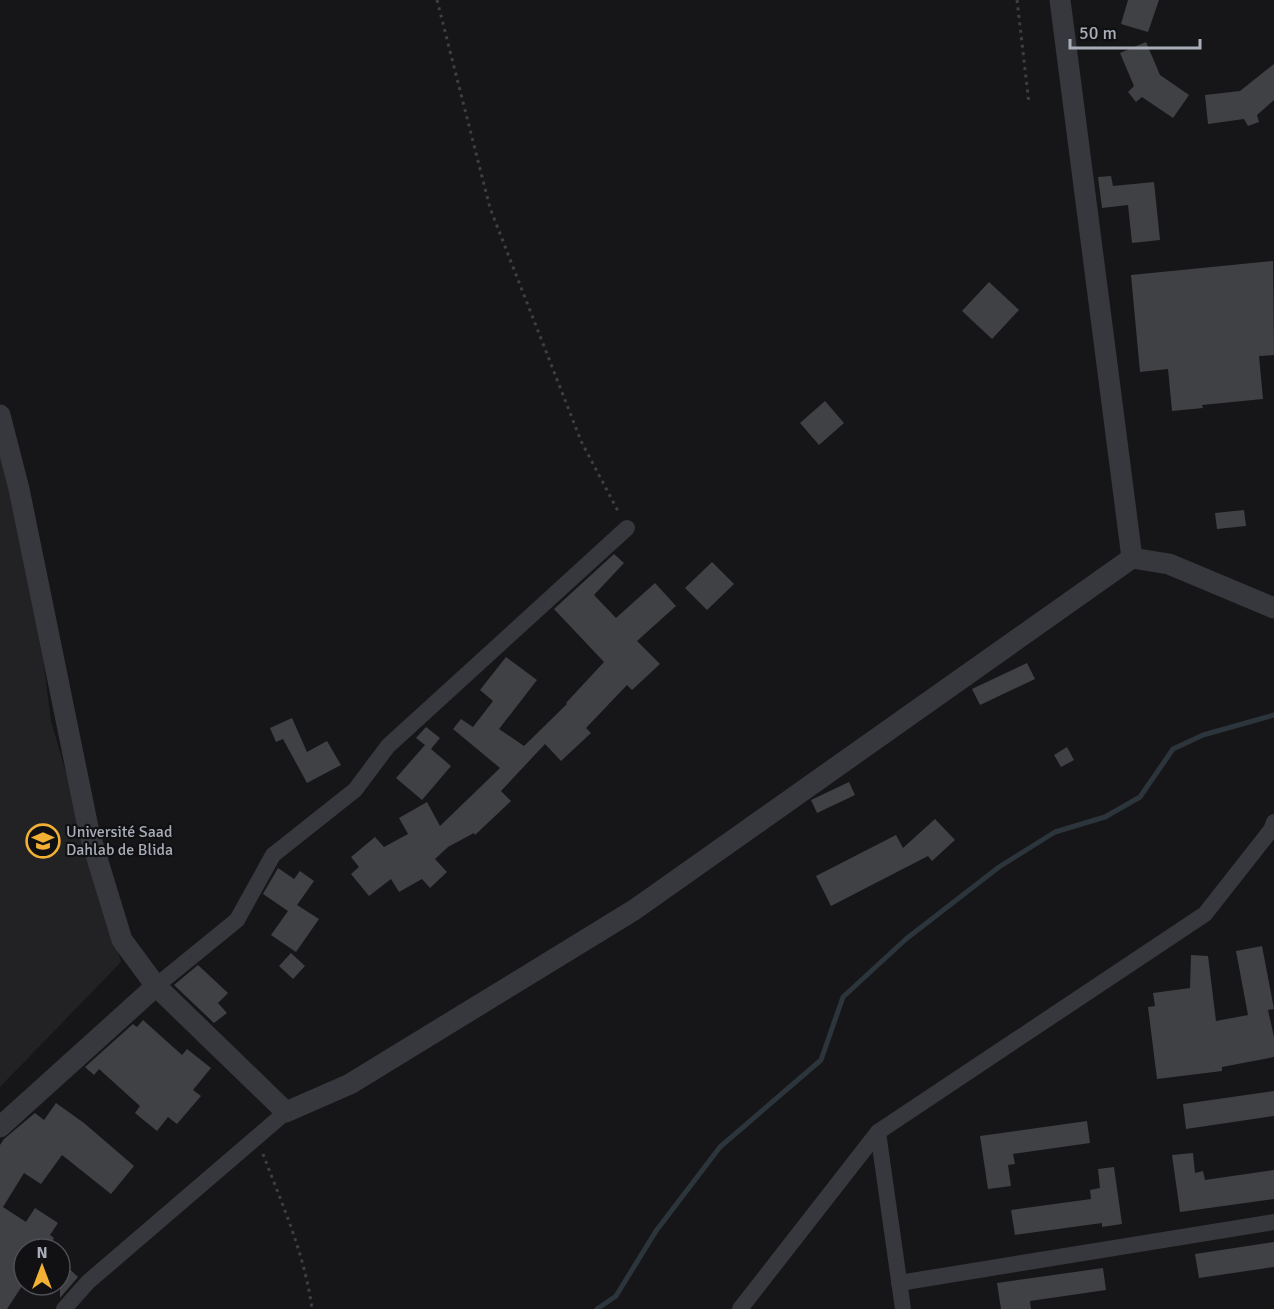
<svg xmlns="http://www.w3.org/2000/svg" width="1274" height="1309" viewBox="0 0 1274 1309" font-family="Signika,sans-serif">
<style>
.built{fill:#222225}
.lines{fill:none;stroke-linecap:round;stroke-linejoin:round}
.stream{stroke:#2c353c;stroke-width:5}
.building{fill:#404145}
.path{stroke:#3d3f44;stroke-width:3;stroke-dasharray:3 4.5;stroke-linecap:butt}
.minor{stroke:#37383d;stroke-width:16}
.tertiary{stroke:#37383d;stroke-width:21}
.labels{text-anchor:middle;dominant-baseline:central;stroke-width:4.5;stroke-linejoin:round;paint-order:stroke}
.poi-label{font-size:16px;fill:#a8adb8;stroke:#111113;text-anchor:start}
</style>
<rect width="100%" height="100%" fill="#161618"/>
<path class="built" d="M 0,446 L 43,659 L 51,721 L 121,962 L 0,1087 Z"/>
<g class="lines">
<path class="stream" d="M 597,1309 L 616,1296 L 656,1231 L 720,1147 L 821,1060 L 843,997 L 906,939 L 999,867 L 1055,832 L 1105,817 L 1140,797 L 1173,749 L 1203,735 L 1274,715"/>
</g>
<g class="building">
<path d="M 1128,0 L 1159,0 L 1148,32 L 1121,24 Z"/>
<path d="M 1146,42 L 1160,75 L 1189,95 L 1173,118 L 1142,97 L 1136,102 L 1128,92 L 1134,86 L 1120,53 Z"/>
<path d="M 1274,64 L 1274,100 L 1257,115 L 1259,122 L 1248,126 L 1244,119 L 1208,124 L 1205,95 L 1240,91 Z"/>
<path d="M 1111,176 L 1113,186 L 1154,182 L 1160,240 L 1132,243 L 1128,205 L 1102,208 L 1098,177 Z"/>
<path d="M 1273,261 L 1274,355 L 1259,356 L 1263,399 L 1202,405 L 1203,408 L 1172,411 L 1168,369 L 1140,372 L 1131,275 Z"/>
<path d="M 989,282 L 1019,310 L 992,339 L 962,311 Z"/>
<path d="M 825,401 L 844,423 L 819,445 L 800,423 Z"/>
<path d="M 1244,510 L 1246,526 L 1217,529 L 1215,513 Z"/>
<path d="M 614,554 L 624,563 L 594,595 L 616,618 L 655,583 L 676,606 L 637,641 L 660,664 L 632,690 L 627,685 L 586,728 L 591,733 L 561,761 L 545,744 L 501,791 L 511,801 L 475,835 L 474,833 L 448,847 L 435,859 L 447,872 L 430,888 L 422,879 L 399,892 L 391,879 L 369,896 L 351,874 L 359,867 L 351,857 L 375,837 L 384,847 L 408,834 L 399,818 L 427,802 L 440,826 L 500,768 L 453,729 L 461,719 L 473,727 L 493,701 L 480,690 L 506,657 L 537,680 L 499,729 L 524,746 L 567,704 L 566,703 L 604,662 L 554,609 Z"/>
<path d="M 712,562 L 734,584 L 707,610 L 685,588 Z"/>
<path d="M 1027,663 L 1035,679 L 980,705 L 972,689 Z"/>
<path d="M 292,718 L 307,752 L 327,741 L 341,765 L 307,783 L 283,739 L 276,742 L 270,728 Z"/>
<path d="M 426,727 L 440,738 L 431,749 L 451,766 L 422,800 L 396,778 L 425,745 L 416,738 Z"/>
<path d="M 1067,747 L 1074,760 L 1061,767 L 1054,755 Z"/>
<path d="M 849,782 L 855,795 L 817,813 L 811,800 Z"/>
<path d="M 935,819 L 955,840 L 932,861 L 928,856 L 831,906 L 816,876 L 896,835 L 903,848 Z"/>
<path d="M 278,868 L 294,879 L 300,871 L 314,881 L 297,905 L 319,919 L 296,952 L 271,935 L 288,911 L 263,894 Z"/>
<path d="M 1262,946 L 1274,1009 L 1268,1010 L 1274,1037 L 1274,1057 L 1222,1067 L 1222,1071 L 1157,1079 L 1148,1007 L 1155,1006 L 1153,993 L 1190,988 L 1191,955 L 1208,956 L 1216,1021 L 1248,1015 L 1236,951 Z"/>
<path d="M 291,953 L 305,966 L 293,979 L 279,966 Z"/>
<path d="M 198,965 L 228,993 L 218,1003 L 227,1013 L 214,1023 L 174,985 Z"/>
<path d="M 143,1020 L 182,1055 L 187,1049 L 211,1068 L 193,1090 L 201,1096 L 177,1124 L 168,1117 L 157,1131 L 135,1113 L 140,1106 L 99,1069 L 94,1075 L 85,1067 L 133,1024 L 137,1027 Z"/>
<path d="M 1274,1091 L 1274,1116 L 1186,1129 L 1183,1104 Z"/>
<path d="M 56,1103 L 84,1123 L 134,1166 L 111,1194 L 62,1155 L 41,1184 L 24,1173 L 3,1207 L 26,1222 L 35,1208 L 58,1223 L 50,1235 L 54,1238 L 47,1249 L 24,1249 L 24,1283 L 7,1309 L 0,1309 L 0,1145 L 4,1139 L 35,1113 L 44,1120 Z"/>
<path d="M 1087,1121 L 1090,1143 L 1013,1154 L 1015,1164 L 1008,1165 L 1011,1186 L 988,1189 L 980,1136 Z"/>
<path d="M 1193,1153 L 1195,1173 L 1203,1171 L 1205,1180 L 1274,1170 L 1274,1199 L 1180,1212 L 1172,1155 Z"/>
<path d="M 1114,1167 L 1122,1224 L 1102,1227 L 1102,1223 L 1015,1235 L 1011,1210 L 1091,1199 L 1090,1190 L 1100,1188 L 1098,1169 Z"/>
<path d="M 1274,1242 L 1274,1267 L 1199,1278 L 1195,1254 Z"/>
<path d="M 60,1260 L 78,1277 L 60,1298 Z"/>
<path d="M 1103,1268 L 1106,1290 L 1030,1301 L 1031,1309 L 1001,1309 L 997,1283 Z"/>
</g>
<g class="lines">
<g class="path">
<path d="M 437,0 L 490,208 L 581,441 L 619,513"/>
<path d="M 1017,0 L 1029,104"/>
<path d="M 263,1154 C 282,1204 305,1255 312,1309"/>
</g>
<g class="minor">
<path d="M 156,986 L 237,920 L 273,855 L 355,790 L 388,746 L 627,528"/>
<path d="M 878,1132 L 903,1309"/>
<path d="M 899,1283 L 1274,1222"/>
<path d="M 64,1309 L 88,1282 L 286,1112"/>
<path d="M 740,1309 L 878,1132 L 1205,914 L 1271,830 L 1274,822"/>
</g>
<g class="tertiary">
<path d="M 1060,0 L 1132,558"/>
<path d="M 0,415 L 19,489 L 89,832 L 122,940 L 156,986 L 0,1127"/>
<path d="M 156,986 L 286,1112 L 350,1084 L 634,910 L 1132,558 L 1169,564 L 1274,608"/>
</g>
</g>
<defs>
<symbol id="university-ring" viewBox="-11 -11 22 22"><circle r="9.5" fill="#111113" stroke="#f2b134" stroke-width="1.5"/><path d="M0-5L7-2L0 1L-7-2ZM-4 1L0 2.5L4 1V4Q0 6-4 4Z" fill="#f2b134"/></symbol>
</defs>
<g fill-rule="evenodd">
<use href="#university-ring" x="24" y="822" width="38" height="38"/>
</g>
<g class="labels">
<g class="poi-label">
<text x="66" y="832">Université Saad<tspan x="66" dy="18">Dahlab de Blida</tspan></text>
</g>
</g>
<g transform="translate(42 1267)"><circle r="28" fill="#111113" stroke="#4d4f55" stroke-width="1.5"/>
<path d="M0-4.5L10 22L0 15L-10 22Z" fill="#f2b134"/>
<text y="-9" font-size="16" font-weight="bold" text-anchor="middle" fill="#a8adb8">N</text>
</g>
<path d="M1070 39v9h130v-9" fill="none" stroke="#a8adb8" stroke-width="3"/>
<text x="1079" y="39" font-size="18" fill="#a8adb8" stroke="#111113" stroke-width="4.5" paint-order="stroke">50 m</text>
</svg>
